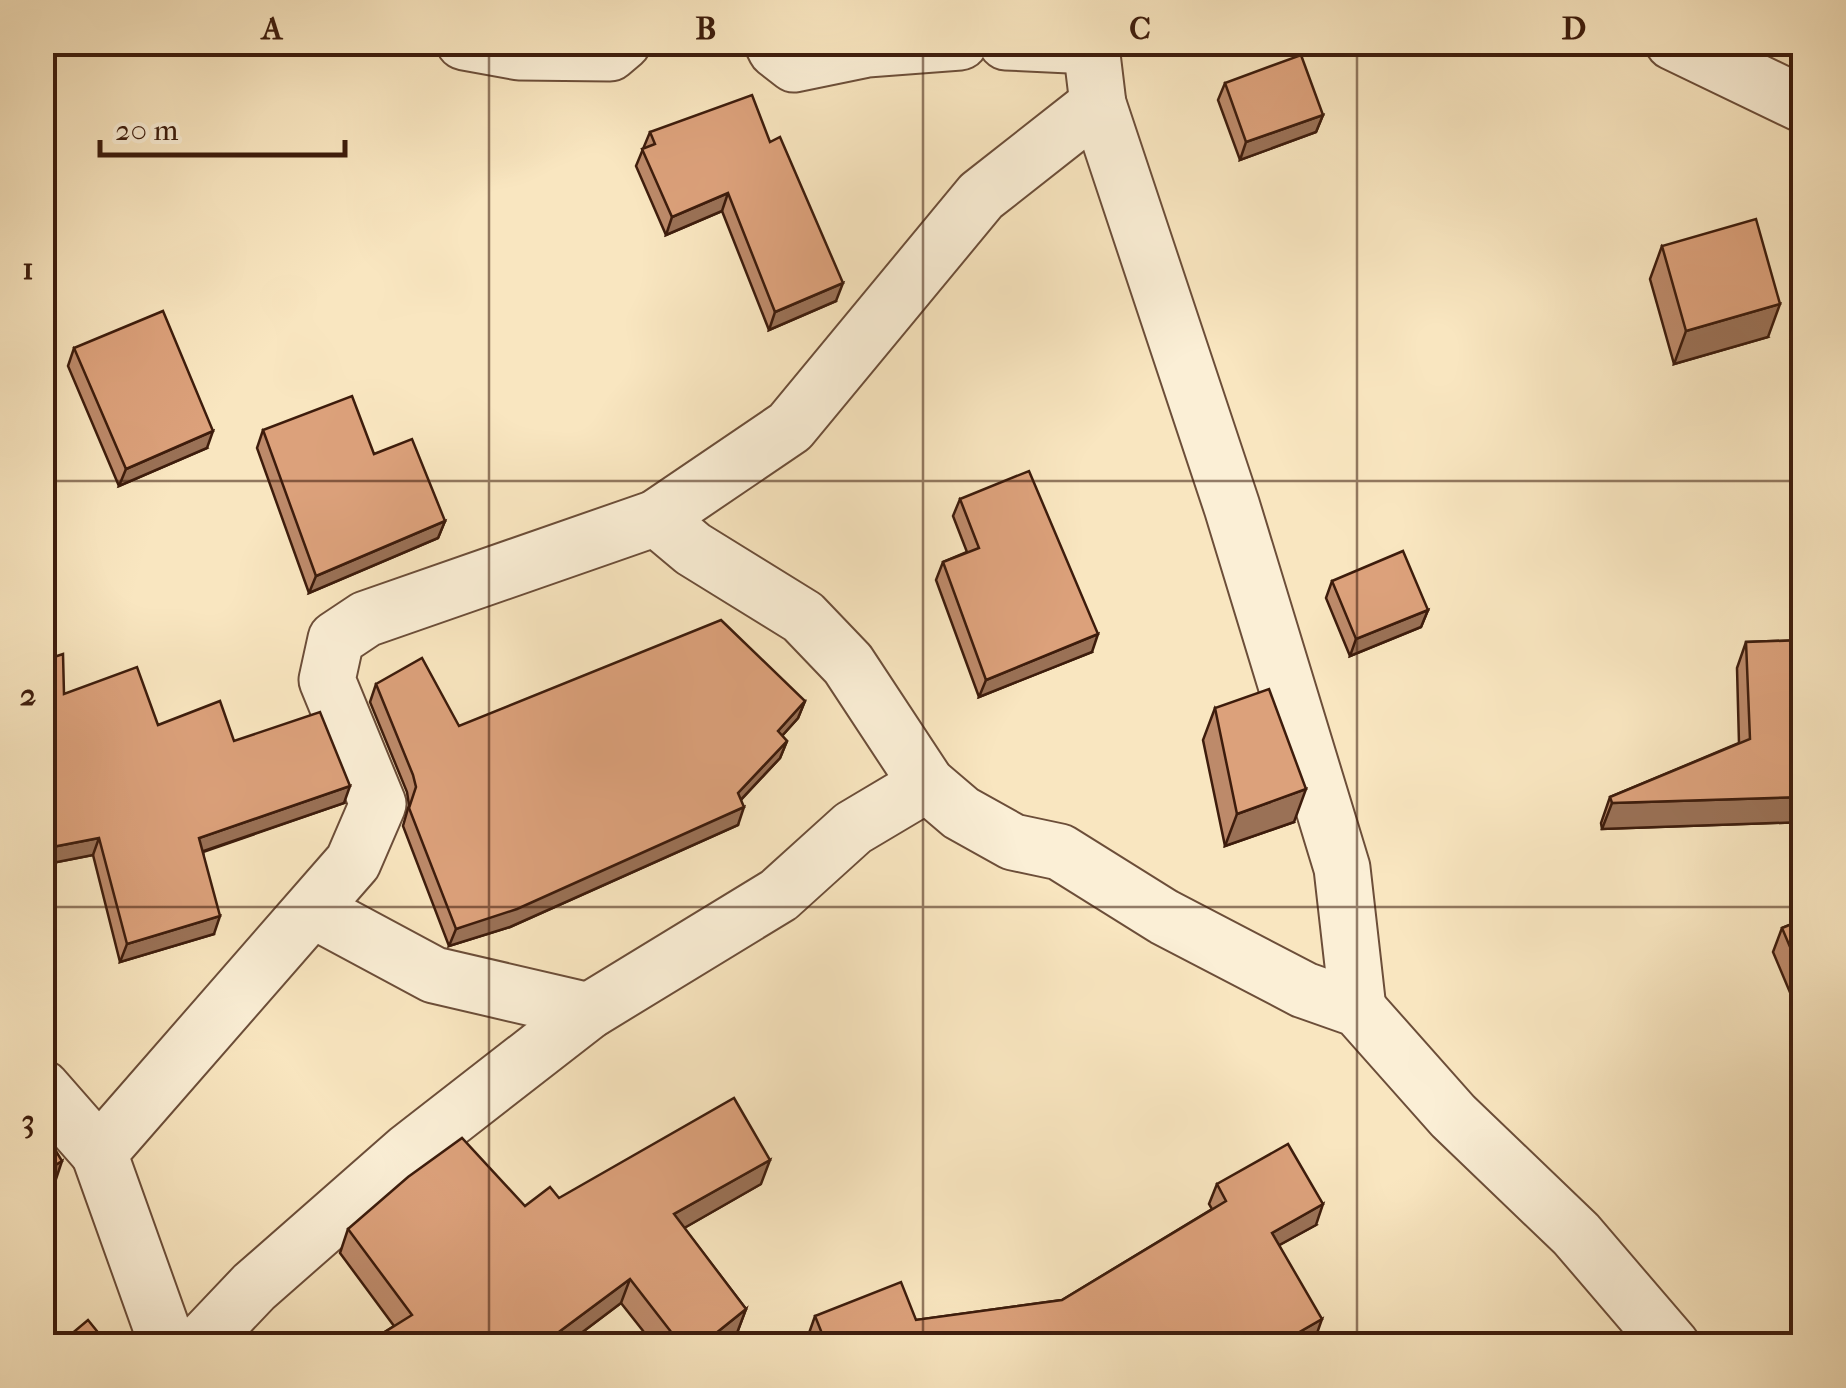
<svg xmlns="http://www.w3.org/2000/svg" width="1846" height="1388" viewBox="0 0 1846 1388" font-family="'IM FELL French Canon',serif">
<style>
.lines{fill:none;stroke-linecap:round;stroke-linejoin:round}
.minor-casing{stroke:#6c4e39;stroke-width:59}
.minor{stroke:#fbefd6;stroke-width:55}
.wall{fill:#bd8a6a;stroke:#3d1c0c;stroke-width:2.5}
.shaded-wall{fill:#9a7156;stroke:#3d1c0c;stroke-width:2.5}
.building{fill:#dca17b;stroke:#3d1c0c;stroke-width:2.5}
.grid{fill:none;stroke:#3d1c0c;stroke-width:2.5;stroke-opacity:0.55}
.neatline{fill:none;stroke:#3d1c0c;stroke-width:4}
.grid-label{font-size:32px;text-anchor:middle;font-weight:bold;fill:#3d1c0c}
</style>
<rect width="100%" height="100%" fill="#f9e6c0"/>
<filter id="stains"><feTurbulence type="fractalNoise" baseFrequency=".002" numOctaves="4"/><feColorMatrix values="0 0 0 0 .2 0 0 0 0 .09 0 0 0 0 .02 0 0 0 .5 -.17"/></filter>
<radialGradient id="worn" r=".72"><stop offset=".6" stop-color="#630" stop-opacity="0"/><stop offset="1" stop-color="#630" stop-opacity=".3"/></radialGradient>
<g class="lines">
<defs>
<g id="minor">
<path d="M 464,42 L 519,52 L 610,53 L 623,42"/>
<path d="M 772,42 L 776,50 L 794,64 L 867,49 L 960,42"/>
<path d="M 1006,42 L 1091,46"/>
<path d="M 1095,42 L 1091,46 L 1098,104 L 1232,507 L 1342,868 L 1358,1009"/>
<path d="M 1673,42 L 1804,105"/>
<path d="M 656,518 L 693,549 L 803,617 L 848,664 L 927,784 L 961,813 L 1013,842 L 1060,852 L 1164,917 L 1304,990 L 1358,1009 L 1453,1116 L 1576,1234 L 1672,1346"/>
<path d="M 313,910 L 434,975 L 589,1011"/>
<path d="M 42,1088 L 99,1153"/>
<path d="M 168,1346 L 99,1153 L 353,862 L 378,804 L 327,680 L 336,639 L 366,619 L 656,518 L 790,427 L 981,196 L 1098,104"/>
<path d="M 198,1346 L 254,1287 L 409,1151 L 589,1011 L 779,895 L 853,828 L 927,784"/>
</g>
</defs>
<use href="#minor" class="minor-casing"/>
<use href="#minor" class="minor"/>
</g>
<g class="wall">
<path d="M 1225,83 L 1323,115 L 1316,132 L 1240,160 L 1218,100 Z"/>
<path d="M 650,132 L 770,142 L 836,301 L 769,330 L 722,211 L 666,235 L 636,166 Z"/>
<path d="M 1662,246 L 1768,337 L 1674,364 L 1650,279 Z"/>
<path d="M 74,348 L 207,448 L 119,486 L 68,366 Z"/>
<path d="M 263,430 L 445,521 L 438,538 L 309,593 L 257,448 Z"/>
<path d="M 960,499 L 1092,652 L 979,697 L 936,580 L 943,562 L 967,552 L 953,516 Z"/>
<path d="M 1332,581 L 1428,610 L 1421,627 L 1350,656 L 1326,598 Z"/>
<path d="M 1804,640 L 1804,822 L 1602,829 L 1601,823 L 1610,797 L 1739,743 L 1737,668 L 1746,642 Z"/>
<path d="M 42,661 L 64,694 L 158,725 L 234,741 L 344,803 L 203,852 L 214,934 L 120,962 L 93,855 L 42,865 Z"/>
<path d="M 376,684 L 459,726 L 805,701 L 798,718 L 782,736 L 787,741 L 780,758 L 741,800 L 738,825 L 510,927 L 449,946 L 403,826 L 409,805 L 407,792 L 370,702 Z"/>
<path d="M 1215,708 L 1294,822 L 1225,846 L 1203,740 Z"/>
<path d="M 1804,919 L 1804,1006 L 1797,1009 L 1773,952 L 1782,928 Z"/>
<path d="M 761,1184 L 684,1228 L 746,1309 L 737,1333 L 721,1346 L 655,1346 L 621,1303 L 564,1346 L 377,1346 L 380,1335 L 394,1326 L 340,1253 L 348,1229 L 525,1206 L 559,1198 Z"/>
<path d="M 1217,1184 L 1316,1225 L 1279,1245 L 1315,1339 L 1303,1346 L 812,1346 L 808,1336 L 815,1316 L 916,1320 L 1062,1300 L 1212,1209 L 1209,1204 Z"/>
</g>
<g class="shaded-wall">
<path d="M 1323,115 L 1316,132 L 1240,160 L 1246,142 Z"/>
<path d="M 728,193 L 722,211 L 666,235 L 672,217 Z"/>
<path d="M 843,283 L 836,301 L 769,330 L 775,312 Z"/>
<path d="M 1780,304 L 1768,337 L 1674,364 L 1686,331 Z"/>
<path d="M 213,431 L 207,448 L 119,486 L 126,469 Z"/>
<path d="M 445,521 L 438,538 L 309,593 L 316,576 Z"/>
<path d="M 1428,610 L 1421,627 L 1350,656 L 1356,639 Z"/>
<path d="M 1098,634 L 1092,652 L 979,697 L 986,680 Z"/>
<path d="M 805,701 L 798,718 L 771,748 L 778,731 Z"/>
<path d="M 787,741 L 780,758 L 731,810 L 738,793 Z"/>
<path d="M 350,786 L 344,803 L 192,855 L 199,838 Z"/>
<path d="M 1306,789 L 1294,822 L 1225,846 L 1237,814 Z"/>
<path d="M 1804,797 L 1804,822 L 1602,829 L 1612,803 Z"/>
<path d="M 744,807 L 738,825 L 510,927 L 449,946 L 456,929 Z"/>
<path d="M 99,838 L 93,855 L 42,865 L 42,849 Z"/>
<path d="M 220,916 L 214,934 L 120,962 L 127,944 Z"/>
<path d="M 1804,991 L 1804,1006 L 1797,1009 Z"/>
<path d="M 770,1160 L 761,1184 L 665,1239 L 674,1214 Z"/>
<path d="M 62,1161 L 51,1194 L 42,1198 L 42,1173 Z"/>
<path d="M 1323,1204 L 1316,1225 L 1265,1253 L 1272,1233 Z"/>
<path d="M 630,1279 L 621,1303 L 564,1346 L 540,1346 Z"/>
<path d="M 746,1309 L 737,1333 L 721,1346 L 700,1346 Z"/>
<path d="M 1322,1319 L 1315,1339 L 1303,1346 L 1275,1346 Z"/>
</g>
<g class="building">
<path d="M 1301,55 L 1323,115 L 1246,142 L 1225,83 Z"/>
<path d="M 752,95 L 770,142 L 780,137 L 843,283 L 775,312 L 728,193 L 672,217 L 642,149 L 655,144 L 650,132 Z"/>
<path d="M 1756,219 L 1780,304 L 1686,331 L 1662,246 Z"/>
<path d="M 163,311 L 213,431 L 126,469 L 74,348 Z"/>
<path d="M 352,396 L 374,454 L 412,439 L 445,521 L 316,576 L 263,430 Z"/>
<path d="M 1029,471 L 1098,634 L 986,680 L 943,562 L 979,548 L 960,499 Z"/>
<path d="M 1403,551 L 1428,610 L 1356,639 L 1332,581 Z"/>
<path d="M 721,620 L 805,701 L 778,731 L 787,741 L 738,793 L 744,807 L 517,909 L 456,929 L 409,808 L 416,787 L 413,775 L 376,684 L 422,658 L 459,726 Z"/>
<path d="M 1804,640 L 1804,797 L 1612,803 L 1610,797 L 1750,739 L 1746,642 Z"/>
<path d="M 63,654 L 64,694 L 137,667 L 158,725 L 220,701 L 234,741 L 320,712 L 350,786 L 199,838 L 220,916 L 127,944 L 99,838 L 42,849 L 42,661 Z"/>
<path d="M 1269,689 L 1306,789 L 1237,814 L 1215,708 Z"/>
<path d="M 1804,919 L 1804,980 L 1782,928 Z"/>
<path d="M 734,1098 L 770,1160 L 674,1214 L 746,1309 L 700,1346 L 682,1346 L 630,1279 L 540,1346 L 387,1346 L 380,1335 L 412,1315 L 348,1229 L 408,1177 L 462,1138 L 525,1206 L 550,1187 L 559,1198 Z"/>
<path d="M 42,1128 L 62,1161 L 42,1173 Z"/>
<path d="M 1288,1144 L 1323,1204 L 1272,1233 L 1322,1319 L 1275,1346 L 827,1346 L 815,1316 L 901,1282 L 916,1320 L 1062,1300 L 1226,1201 L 1217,1184 Z"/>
<path d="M 88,1320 L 109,1346 L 57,1346 Z"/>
<path d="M 1494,1338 L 1499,1346 L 1481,1346 Z"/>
</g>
<path class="grid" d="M 489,42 L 489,1346M 923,42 L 923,1346M 1357,42 L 1357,1346M 42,481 L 1804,481M 42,907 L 1804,907"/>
<rect width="1846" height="1388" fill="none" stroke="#f9e6c0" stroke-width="110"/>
<path d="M100 140v15h245v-15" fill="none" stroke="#3d1c0c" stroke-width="5"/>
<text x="115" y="140" font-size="30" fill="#3d1c0c" stroke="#fbefd6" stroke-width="8" paint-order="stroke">20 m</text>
<rect x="55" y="55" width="1736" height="1278" class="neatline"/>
<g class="grid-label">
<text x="272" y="39">A</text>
<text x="706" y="39">B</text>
<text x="1140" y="39">C</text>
<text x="1574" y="39">D</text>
<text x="28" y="279">1</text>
<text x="28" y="705">2</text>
<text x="28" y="1131">3</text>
</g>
<rect width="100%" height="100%" filter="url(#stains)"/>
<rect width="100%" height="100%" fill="url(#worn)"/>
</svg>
